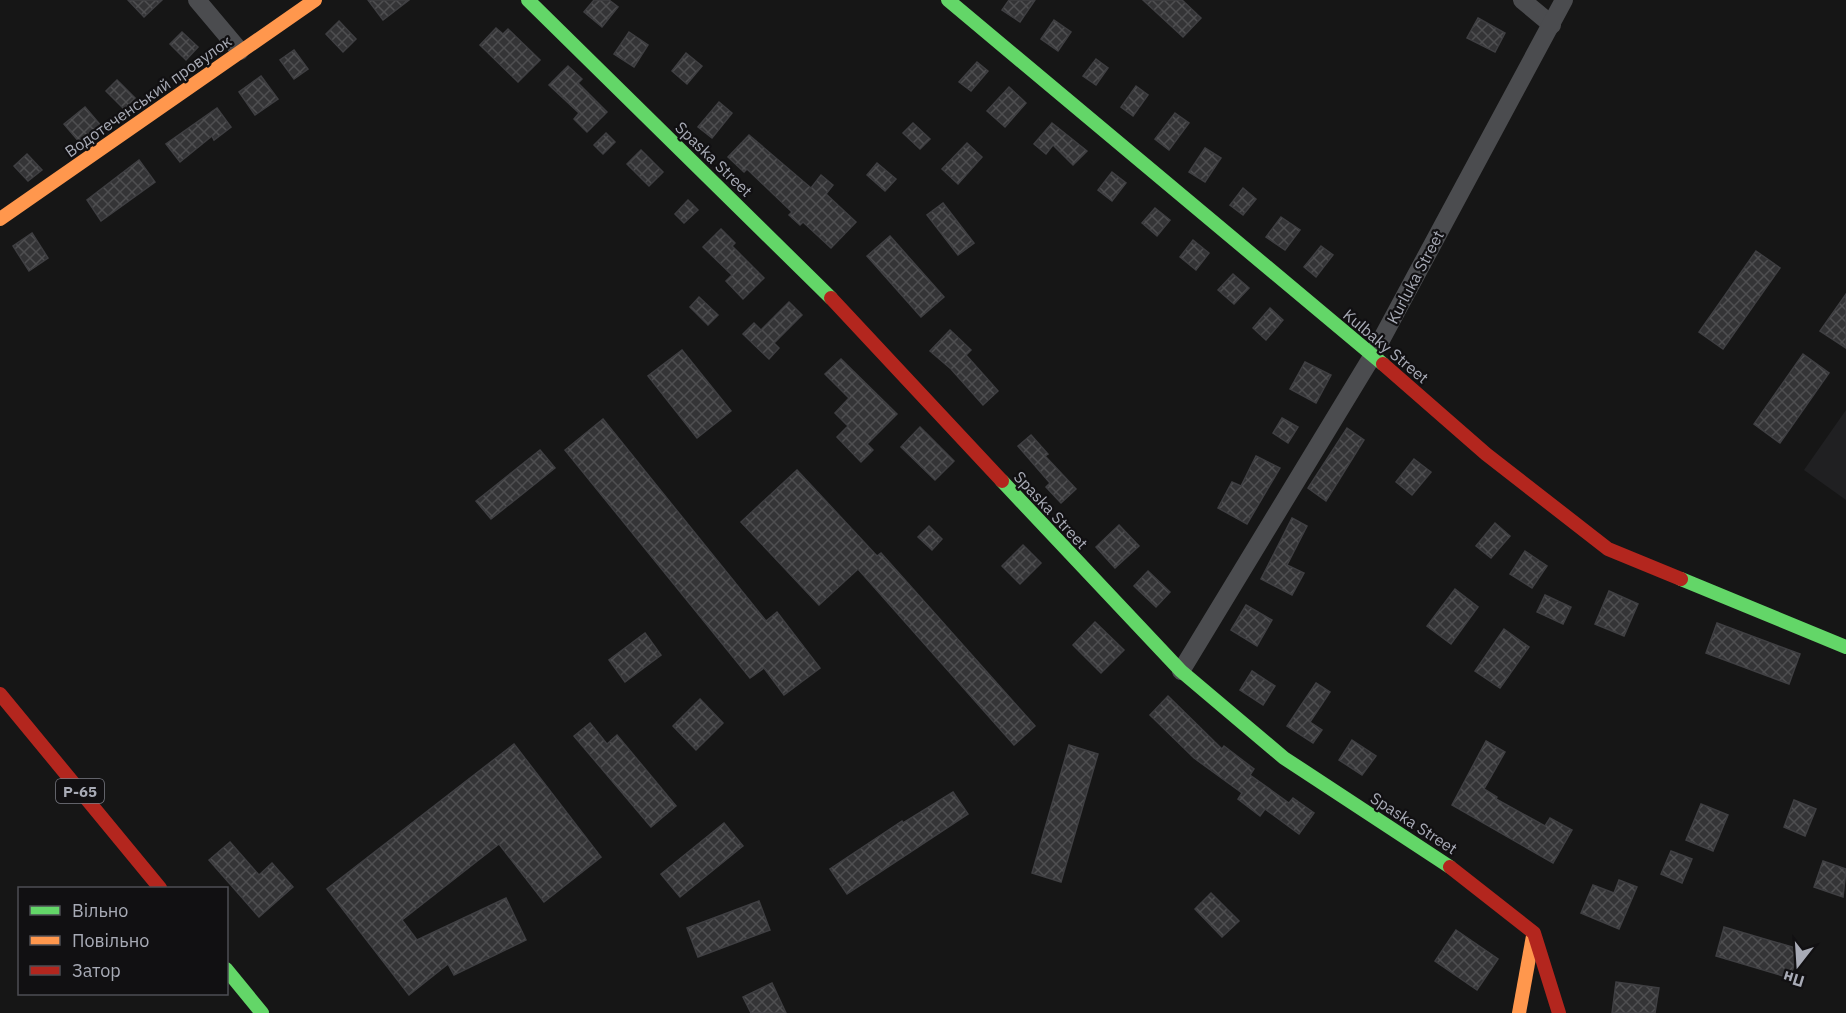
<svg xmlns="http://www.w3.org/2000/svg" width="1846" height="1013" viewBox="0 0 1846 1013" font-family="'IBM Plex Sans',sans-serif">
<style>
.built{fill:#202022}
.building{fill:url(#building-cross-hatch);stroke:#3f3f42;stroke-width:1.5}
.lines{fill:none;stroke-linecap:round;stroke-linejoin:round}
.street{stroke:#4b4c4f;stroke-width:18}
.fast{stroke:#63d668;stroke-width:14}
.slow{stroke:#ff974d;stroke-width:14}
.jam{stroke:#b3261e;stroke-width:14}
.labels{text-anchor:middle;dominant-baseline:central;stroke-width:4.5;stroke-linejoin:round;paint-order:stroke}
.shield{fill:#111012;stroke:#7b7c85;stroke-width:1.5}
.shield-label{font-size:15px;font-weight:bold;fill:#a8abb6}
.street-label{font-size:16px;fill:#a8abb6;stroke:#111012}
</style>
<defs>
<pattern id="building-cross-hatch" width="8" height="8" patternUnits="userSpaceOnUse" patternTransform="scale(1.5)"><rect width="8" height="8" fill="#343436"/><path d="M0 0l8 8M0 8l8-8" fill="none" stroke="#4f4f51"/></pattern>
</defs>
<rect width="100%" height="100%" fill="#161616"/>
<path class="built" d="M 1846,410 L 1846,500 L 1804,470 Z"/>
<g class="building">
<path d="M 128,0 L 162,0 L 144,17 Z"/>
<path d="M 368,0 L 409,0 L 383,20 Z"/>
<path d="M 594,0 L 609,0 L 618,7 L 602,27 L 584,12 Z"/>
<path d="M 1009,0 L 1035,0 L 1020,22 L 1002,10 Z"/>
<path d="M 1143,0 L 1182,0 L 1201,18 L 1183,37 Z"/>
<path d="M 1478,18 L 1505,33 L 1495,52 L 1467,38 Z"/>
<path d="M 1054,20 L 1071,32 L 1058,51 L 1041,39 Z"/>
<path d="M 339,21 L 356,39 L 343,52 L 326,34 Z"/>
<path d="M 496,28 L 503,34 L 508,29 L 540,60 L 518,82 L 480,45 Z"/>
<path d="M 182,32 L 198,47 L 186,60 L 170,44 Z"/>
<path d="M 629,32 L 648,45 L 634,67 L 614,54 Z"/>
<path d="M 294,50 L 308,69 L 294,79 L 280,60 Z"/>
<path d="M 686,53 L 702,66 L 687,84 L 672,71 Z"/>
<path d="M 1096,59 L 1108,68 L 1096,85 L 1083,76 Z"/>
<path d="M 977,62 L 988,71 L 971,91 L 959,82 Z"/>
<path d="M 568,66 L 582,79 L 578,83 L 607,112 L 587,132 L 574,119 L 579,113 L 549,85 Z"/>
<path d="M 261,76 L 278,99 L 255,115 L 239,92 Z"/>
<path d="M 117,80 L 135,98 L 124,109 L 106,91 Z"/>
<path d="M 1136,86 L 1148,95 L 1133,116 L 1121,107 Z"/>
<path d="M 1009,87 L 1026,103 L 1005,127 L 987,111 Z"/>
<path d="M 719,102 L 732,113 L 712,138 L 698,127 Z"/>
<path d="M 85,107 L 102,127 L 81,144 L 64,124 Z"/>
<path d="M 217,108 L 231,127 L 214,140 L 212,136 L 180,162 L 166,144 Z"/>
<path d="M 1175,113 L 1189,123 L 1169,150 L 1155,139 Z"/>
<path d="M 913,123 L 930,139 L 920,149 L 903,133 Z"/>
<path d="M 1052,123 L 1087,151 L 1073,165 L 1053,145 L 1046,154 L 1034,144 Z"/>
<path d="M 606,133 L 615,142 L 603,154 L 594,145 Z"/>
<path d="M 749,135 L 811,188 L 821,175 L 833,185 L 826,194 L 856,222 L 831,248 L 803,222 L 800,225 L 789,215 L 792,212 L 747,169 L 744,172 L 728,157 Z"/>
<path d="M 967,143 L 982,157 L 958,184 L 942,169 Z"/>
<path d="M 1205,148 L 1221,158 L 1205,182 L 1189,172 Z"/>
<path d="M 641,150 L 663,172 L 649,186 L 627,164 Z"/>
<path d="M 27,154 L 42,170 L 28,181 L 14,166 Z"/>
<path d="M 139,160 L 155,182 L 101,221 L 87,200 Z"/>
<path d="M 877,163 L 896,179 L 885,191 L 867,175 Z"/>
<path d="M 1112,172 L 1126,183 L 1112,201 L 1098,190 Z"/>
<path d="M 1243,188 L 1256,199 L 1243,215 L 1230,205 Z"/>
<path d="M 688,200 L 698,210 L 684,223 L 675,214 Z"/>
<path d="M 943,203 L 974,243 L 958,255 L 927,215 Z"/>
<path d="M 1155,208 L 1170,220 L 1157,236 L 1142,223 Z"/>
<path d="M 1281,217 L 1300,230 L 1285,250 L 1266,237 Z"/>
<path d="M 721,229 L 735,243 L 732,246 L 764,278 L 743,299 L 726,281 L 732,275 L 703,247 Z"/>
<path d="M 32,233 L 48,258 L 29,271 L 13,246 Z"/>
<path d="M 890,236 L 944,297 L 921,317 L 867,256 Z"/>
<path d="M 1193,240 L 1209,253 L 1196,270 L 1180,257 Z"/>
<path d="M 1321,246 L 1333,255 L 1316,277 L 1304,267 Z"/>
<path d="M 1756,251 L 1780,268 L 1723,349 L 1699,332 Z"/>
<path d="M 1233,274 L 1249,288 L 1234,304 L 1218,290 Z"/>
<path d="M 1846,294 L 1846,348 L 1820,331 Z"/>
<path d="M 699,297 L 718,315 L 708,325 L 690,307 Z"/>
<path d="M 789,302 L 802,315 L 774,343 L 779,348 L 769,359 L 743,334 L 754,323 L 761,330 Z"/>
<path d="M 1270,308 L 1283,320 L 1266,340 L 1253,328 Z"/>
<path d="M 950,330 L 971,350 L 966,355 L 998,391 L 983,405 L 951,369 L 930,351 Z"/>
<path d="M 682,350 L 731,411 L 697,438 L 648,376 Z"/>
<path d="M 1803,354 L 1829,373 L 1780,443 L 1754,424 Z"/>
<path d="M 841,359 L 897,414 L 867,444 L 873,450 L 861,462 L 837,437 L 848,426 L 835,413 L 849,398 L 825,374 Z"/>
<path d="M 1305,362 L 1331,375 L 1316,403 L 1290,389 Z"/>
<path d="M 1282,418 L 1298,427 L 1288,443 L 1273,433 Z"/>
<path d="M 603,419 L 766,621 L 777,612 L 820,668 L 784,695 L 764,668 L 750,678 L 565,450 Z"/>
<path d="M 920,427 L 954,461 L 935,480 L 901,447 Z"/>
<path d="M 1347,428 L 1364,440 L 1326,501 L 1308,488 Z"/>
<path d="M 1031,435 L 1048,454 L 1045,456 L 1076,489 L 1061,503 L 1046,487 L 1050,483 L 1018,446 Z"/>
<path d="M 540,450 L 555,468 L 491,519 L 476,501 Z"/>
<path d="M 1256,456 L 1280,468 L 1247,524 L 1218,508 L 1232,482 L 1241,486 Z"/>
<path d="M 1414,459 L 1431,472 L 1412,495 L 1396,482 Z"/>
<path d="M 797,470 L 877,556 L 881,553 L 1035,726 L 1014,745 L 858,569 L 819,605 L 741,522 Z"/>
<path d="M 1292,518 L 1307,526 L 1287,565 L 1304,573 L 1292,595 L 1261,579 Z"/>
<path d="M 1495,523 L 1510,536 L 1491,558 L 1476,546 Z"/>
<path d="M 1119,525 L 1139,546 L 1115,568 L 1096,547 Z"/>
<path d="M 929,526 L 942,539 L 932,550 L 918,537 Z"/>
<path d="M 1023,545 L 1041,563 L 1020,584 L 1002,566 Z"/>
<path d="M 1525,551 L 1547,566 L 1532,588 L 1510,574 Z"/>
<path d="M 1148,571 L 1170,592 L 1156,607 L 1134,586 Z"/>
<path d="M 1455,589 L 1478,607 L 1451,644 L 1427,626 Z"/>
<path d="M 1609,591 L 1638,604 L 1624,636 L 1595,624 Z"/>
<path d="M 1545,595 L 1571,607 L 1563,624 L 1537,612 Z"/>
<path d="M 1246,605 L 1272,620 L 1257,646 L 1231,630 Z"/>
<path d="M 1095,622 L 1124,650 L 1101,673 L 1073,645 Z"/>
<path d="M 1717,623 L 1800,654 L 1789,684 L 1706,653 Z"/>
<path d="M 1504,629 L 1529,647 L 1500,688 L 1475,671 Z"/>
<path d="M 645,633 L 661,655 L 625,682 L 609,660 Z"/>
<path d="M 1252,671 L 1275,686 L 1263,705 L 1240,690 Z"/>
<path d="M 1316,683 L 1330,692 L 1310,722 L 1322,730 L 1313,743 L 1287,726 Z"/>
<path d="M 1168,696 L 1222,749 L 1224,746 L 1254,769 L 1250,775 L 1289,803 L 1293,798 L 1314,813 L 1299,834 L 1265,809 L 1260,816 L 1238,799 L 1242,793 L 1194,758 L 1150,715 Z"/>
<path d="M 700,699 L 723,723 L 696,750 L 673,726 Z"/>
<path d="M 590,723 L 607,744 L 617,735 L 676,806 L 651,827 L 574,736 Z"/>
<path d="M 1352,740 L 1376,756 L 1362,775 L 1339,760 Z"/>
<path d="M 1486,741 L 1505,752 L 1484,789 L 1497,797 L 1496,799 L 1545,826 L 1550,818 L 1572,830 L 1553,863 L 1452,805 Z"/>
<path d="M 514,744 L 601,857 L 544,902 L 499,844 L 402,920 L 417,940 L 506,898 L 526,940 L 454,975 L 448,964 L 409,995 L 327,889 Z"/>
<path d="M 1069,745 L 1098,754 L 1061,882 L 1032,873 Z"/>
<path d="M 953,792 L 968,814 L 847,894 L 830,869 L 902,821 L 903,823 Z"/>
<path d="M 1794,800 L 1816,809 L 1805,836 L 1784,827 Z"/>
<path d="M 1701,804 L 1728,815 L 1713,851 L 1686,840 Z"/>
<path d="M 724,823 L 743,846 L 680,897 L 661,874 Z"/>
<path d="M 230,842 L 259,875 L 272,863 L 293,887 L 259,917 L 209,860 Z"/>
<path d="M 1671,851 L 1692,859 L 1682,883 L 1661,874 Z"/>
<path d="M 1823,861 L 1846,869 L 1843,897 L 1814,887 Z"/>
<path d="M 1619,880 L 1637,887 L 1619,929 L 1581,913 L 1593,885 L 1614,893 Z"/>
<path d="M 1211,893 L 1239,921 L 1222,937 L 1195,909 Z"/>
<path d="M 759,901 L 770,930 L 698,957 L 687,928 Z"/>
<path d="M 1724,927 L 1799,949 L 1790,978 L 1716,956 Z"/>
<path d="M 1456,930 L 1498,959 L 1477,990 L 1435,961 Z"/>
<path d="M 1616,982 L 1659,988 L 1655,1013 L 1612,1013 Z"/>
<path d="M 772,983 L 786,1013 L 751,1013 L 743,997 Z"/>
</g>
<g class="lines">
<g class="street">
<path d="M 197,0 L 240,51"/>
<path d="M 1522,0 L 1552,25"/>
<path d="M 1181,671 L 1373,355 L 1564,0"/>
</g>
<g class="fast">
<path d="M 528,0 L 831,298"/>
<path d="M 948,0 L 1383,364"/>
<path d="M 1002,481 L 1181,671 L 1284,758 L 1450,867"/>
<path d="M 1681,579 L 1846,647"/>
<path d="M 226,969 L 262,1013"/>
</g>
<g class="slow">
<path d="M 0,219 L 315,0"/>
<path d="M 1519,1013 L 1533,936"/>
</g>
<g class="jam">
<path d="M 831,298 L 1002,481"/>
<path d="M 1383,364 L 1486,454 L 1608,549 L 1681,579"/>
<path d="M 0,694 L 160,888"/>
<path d="M 1450,867 L 1534,933 L 1559,1013"/>
</g>
</g>
<g class="labels">
<rect class="shield" x="56" y="779" width="48" height="24" rx="4.5"/>
<g class="shield-label">
<text x="80" y="791">Р-65</text>
</g>
<g class="street-label">
<text transform="translate(148 96) rotate(-35)">Водотеченський провулок</text>
<text transform="translate(714 159) rotate(44)">Spaska Street</text>
<text transform="translate(1415 277) rotate(-62)">Kurluka Street</text>
<text transform="translate(1386 346) rotate(40)">Kulbaky Street</text>
<text transform="translate(1051 510) rotate(47)">Spaska Street</text>
<text transform="translate(1414 823) rotate(33)">Spaska Street</text>
</g>
</g>
<rect x="18" y="887" width="210" height="108" fill="#111012" stroke="#4d4e54" stroke-width="1.5"/>
<rect x="30" y="906" width="30" height="9" fill="#63d668" stroke="#4d4e54" stroke-width="1.5"/>
<text x="72" y="917" font-size="18" fill="#a8abb6">Вільно</text>
<rect x="30" y="936" width="30" height="9" fill="#ff974d" stroke="#4d4e54" stroke-width="1.5"/>
<text x="72" y="947" font-size="18" fill="#a8abb6">Повільно</text>
<rect x="30" y="966" width="30" height="9" fill="#b3261e" stroke="#4d4e54" stroke-width="1.5"/>
<text x="72" y="977" font-size="18" fill="#a8abb6">Затор</text>
<g transform="translate(1798 965) rotate(197)" stroke="#111012" stroke-width="4.5" paint-order="stroke">
<path d="M0-4.5L10 22L0 15L-10 22Z" fill="#a8abb6"/>
<text y="-9" font-size="16" font-weight="bold" text-anchor="middle" fill="#a8abb6">Пн</text>
</g>
</svg>
